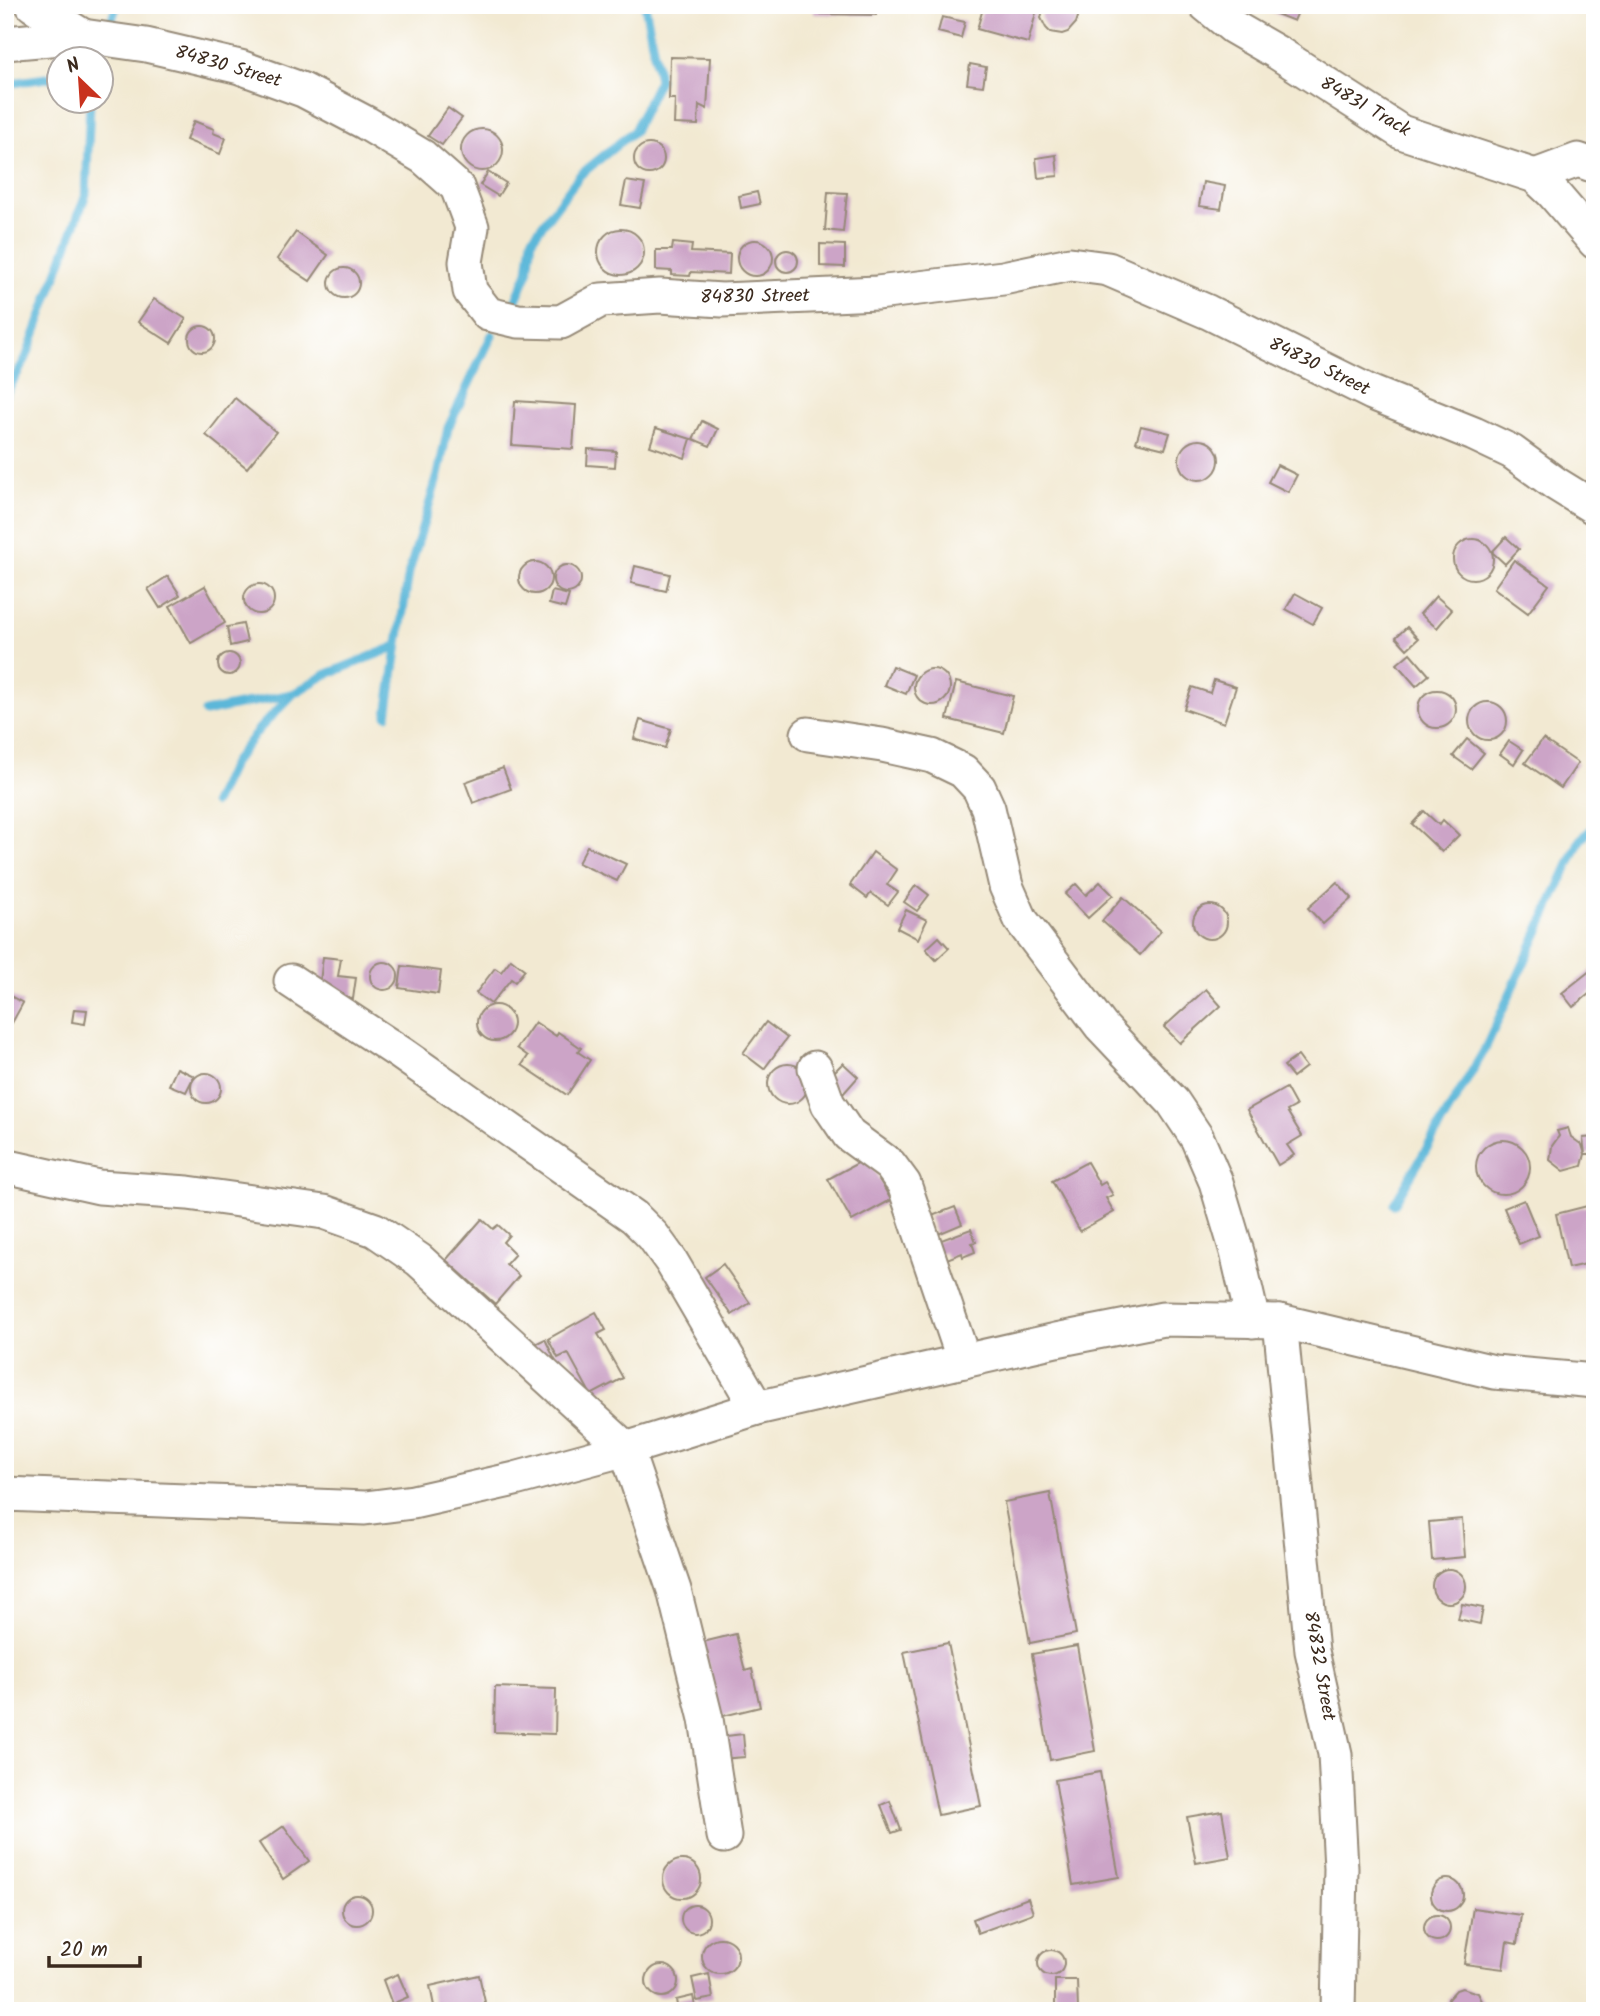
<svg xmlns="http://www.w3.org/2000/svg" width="1600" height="2016" viewBox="0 0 1600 2016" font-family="Kalam,sans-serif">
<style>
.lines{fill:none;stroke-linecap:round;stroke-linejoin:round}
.stream{stroke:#5cb7d9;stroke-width:9}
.building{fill:#cca4c7}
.minor-casing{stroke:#968a78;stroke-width:37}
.minor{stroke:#fff;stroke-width:33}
.labels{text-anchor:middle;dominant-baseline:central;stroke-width:6;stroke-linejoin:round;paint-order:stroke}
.street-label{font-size:19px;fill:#3b2a1e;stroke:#fff}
</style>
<rect width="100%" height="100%" fill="#fff"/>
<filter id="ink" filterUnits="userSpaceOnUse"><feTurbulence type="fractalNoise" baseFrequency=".0143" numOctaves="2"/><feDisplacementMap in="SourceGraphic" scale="14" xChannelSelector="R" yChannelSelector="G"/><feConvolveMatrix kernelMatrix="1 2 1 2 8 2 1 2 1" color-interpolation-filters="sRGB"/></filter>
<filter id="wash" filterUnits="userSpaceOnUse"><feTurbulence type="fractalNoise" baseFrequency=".00686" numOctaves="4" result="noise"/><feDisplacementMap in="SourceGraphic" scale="28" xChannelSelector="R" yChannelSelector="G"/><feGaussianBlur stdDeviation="1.57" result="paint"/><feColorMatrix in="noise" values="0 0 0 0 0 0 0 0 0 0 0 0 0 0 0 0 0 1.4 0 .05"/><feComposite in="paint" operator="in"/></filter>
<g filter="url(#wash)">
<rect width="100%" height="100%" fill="#f2e9d2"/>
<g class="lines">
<g class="stream">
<path d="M 109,27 L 117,5"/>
<path d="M 5,84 L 60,76"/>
<path d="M 512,309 L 528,272 L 532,239 L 580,175 L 634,131 L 659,80 L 645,5"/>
<path d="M 5,395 L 26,358 L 86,194 L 90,102"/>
<path d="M 205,712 L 292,694"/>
<path d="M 387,715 L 409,572 L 438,475 L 448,428 L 492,335"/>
<path d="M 214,803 L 233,763 L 259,729 L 293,694 L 325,675 L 397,646"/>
<path d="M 1394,1204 L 1484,1051 L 1580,840 L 1595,826"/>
</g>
</g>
<g id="blocks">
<g class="building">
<path d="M 814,5 L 876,5 L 876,15 L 814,14 Z"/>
<path d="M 984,5 L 1038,5 L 1028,43 L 977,29 Z"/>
<path d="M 1044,5 L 1075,5 L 1078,17 L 1076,23 L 1068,32 L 1062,34 L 1050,32 L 1046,28 L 1041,18 Z"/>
<path d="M 1274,5 L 1301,5 L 1294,21 L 1271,12 Z"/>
<path d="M 942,17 L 965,22 L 961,38 L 938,32 Z"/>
<path d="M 670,57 L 710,58 L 707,109 L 699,105 L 698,125 L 674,124 L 675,99 L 669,99 Z"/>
<path d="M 970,64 L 986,67 L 983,86 L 967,84 Z"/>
<path d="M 448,108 L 462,118 L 442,145 L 428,136 Z"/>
<path d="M 194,121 L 214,129 L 213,133 L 226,138 L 220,154 L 186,140 Z"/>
<circle cx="482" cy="150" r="21"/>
<circle cx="649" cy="159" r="15"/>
<path d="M 1056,155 L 1058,176 L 1038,178 L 1036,158 Z"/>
<path d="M 488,172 L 506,183 L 498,196 L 480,185 Z"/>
<path d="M 626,181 L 645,184 L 640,208 L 621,205 Z"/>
<path d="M 1203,182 L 1225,186 L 1221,209 L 1199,206 Z"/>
<path d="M 757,192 L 760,204 L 741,208 L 739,196 Z"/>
<path d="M 828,192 L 847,193 L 843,232 L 825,230 Z"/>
<circle cx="621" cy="252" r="23"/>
<path d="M 296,232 L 328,255 L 310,281 L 277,259 Z"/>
<circle cx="755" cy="258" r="18"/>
<path d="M 673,243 L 692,245 L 691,252 L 730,254 L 729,274 L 691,272 L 690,276 L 672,275 L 672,271 L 656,270 L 656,250 L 672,250 Z"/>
<path d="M 820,244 L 845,245 L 845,267 L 820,266 Z"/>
<circle cx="787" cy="261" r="11"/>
<circle cx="344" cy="283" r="15"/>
<path d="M 154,299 L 186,319 L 171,343 L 138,322 Z"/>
<circle cx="202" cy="339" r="13"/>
<path d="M 235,398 L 276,432 L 247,468 L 206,435 Z"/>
<path d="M 515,401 L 576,405 L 573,449 L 512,445 Z"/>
<path d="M 702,421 L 718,429 L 710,446 L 693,439 Z"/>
<path d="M 1141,426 L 1170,433 L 1165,449 L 1136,442 Z"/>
<path d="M 656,428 L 691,439 L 685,458 L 650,446 Z"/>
<circle cx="1199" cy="460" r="20"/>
<path d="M 588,449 L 616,451 L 615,467 L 587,465 Z"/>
<path d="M 1277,465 L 1297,475 L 1288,492 L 1268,482 Z"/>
<path d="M 1506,537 L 1519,549 L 1505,564 L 1492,552 Z"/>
<circle cx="1473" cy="559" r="20"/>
<path d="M 1514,560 L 1549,585 L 1528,613 L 1494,588 Z"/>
<circle cx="535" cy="578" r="16"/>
<circle cx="567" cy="579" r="14"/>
<path d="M 635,566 L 670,574 L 666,591 L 631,583 Z"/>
<path d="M 168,576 L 180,595 L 160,608 L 148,589 Z"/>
<circle cx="259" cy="599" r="15"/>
<path d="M 205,586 L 225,623 L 191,643 L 170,606 Z"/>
<path d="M 552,591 L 569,595 L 565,608 L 549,604 Z"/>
<path d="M 1295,593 L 1322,608 L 1313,624 L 1286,609 Z"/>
<path d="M 1436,596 L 1452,610 L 1437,628 L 1420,614 Z"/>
<path d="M 243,624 L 247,642 L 230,646 L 227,627 Z"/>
<path d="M 1407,627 L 1418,639 L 1407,649 L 1396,637 Z"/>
<circle cx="229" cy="664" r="11"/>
<path d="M 1410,653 L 1429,675 L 1416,686 L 1397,664 Z"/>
<path d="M 892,666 L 914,675 L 906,694 L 884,685 Z"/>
<circle cx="932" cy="687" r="18"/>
<path d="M 1214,680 L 1236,687 L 1224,723 L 1184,709 L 1192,687 L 1210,693 Z"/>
<path d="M 956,682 L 1013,696 L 1004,733 L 947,719 Z"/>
<circle cx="1437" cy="709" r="19"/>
<circle cx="1488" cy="721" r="19"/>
<path d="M 640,720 L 671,729 L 665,748 L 634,739 Z"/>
<path d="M 1467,739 L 1484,753 L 1471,769 L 1453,756 Z"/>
<path d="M 1543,739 L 1578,763 L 1561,788 L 1525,763 Z"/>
<path d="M 1509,741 L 1523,750 L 1514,764 L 1500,754 Z"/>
<path d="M 503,768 L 511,789 L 473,803 L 465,782 Z"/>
<path d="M 1424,811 L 1439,825 L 1443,820 L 1459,835 L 1442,852 L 1412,824 Z"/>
<path d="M 587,846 L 626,864 L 617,881 L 578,863 Z"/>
<path d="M 873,852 L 897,870 L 887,885 L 898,892 L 888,905 L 871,893 L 867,898 L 850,885 Z"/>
<path d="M 1100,882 L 1113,895 L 1088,918 L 1065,894 L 1076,884 L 1086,895 Z"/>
<path d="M 1337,882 L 1352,898 L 1323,924 L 1308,908 Z"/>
<path d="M 916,885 L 929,895 L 917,911 L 904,902 Z"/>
<path d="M 1123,897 L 1161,931 L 1140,955 L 1102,921 Z"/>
<circle cx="1210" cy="922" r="17"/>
<path d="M 906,910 L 927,920 L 918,939 L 897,928 Z"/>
<path d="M 939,937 L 949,948 L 936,960 L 926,949 Z"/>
<path d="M 323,957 L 341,959 L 338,976 L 356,978 L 353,999 L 335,997 L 319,990 Z"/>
<path d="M 511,959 L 525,970 L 515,982 L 511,979 L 491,1004 L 476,993 L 495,968 L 501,972 Z"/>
<circle cx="384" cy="976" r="14"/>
<path d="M 402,966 L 441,971 L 438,994 L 399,988 Z"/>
<path d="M 1591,970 L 1595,974 L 1595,989 L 1573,1007 L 1562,993 Z"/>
<path d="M 1206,989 L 1221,1006 L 1180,1043 L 1164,1027 Z"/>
<path d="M 5,993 L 23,1003 L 12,1023 L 5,1019 Z"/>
<circle cx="495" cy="1023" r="18"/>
<path d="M 74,1009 L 87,1010 L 85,1024 L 72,1022 Z"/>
<path d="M 535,1022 L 556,1036 L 558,1032 L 581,1048 L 578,1052 L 590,1060 L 567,1095 L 522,1065 L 528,1056 L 517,1048 Z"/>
<path d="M 766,1022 L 787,1038 L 764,1069 L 743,1053 Z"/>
<path d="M 1298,1056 L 1306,1067 L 1293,1077 L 1284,1066 Z"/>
<path d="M 843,1063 L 858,1077 L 843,1094 L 827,1079 Z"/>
<circle cx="788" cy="1084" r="20"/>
<path d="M 177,1068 L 194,1076 L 186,1092 L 169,1085 Z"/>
<circle cx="206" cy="1088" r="15"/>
<path d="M 1286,1088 L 1296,1106 L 1287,1111 L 1302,1136 L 1287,1145 L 1294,1155 L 1278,1165 L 1247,1110 Z"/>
<path d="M 1568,1128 L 1571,1137 L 1582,1145 L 1585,1154 L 1583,1138 L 1595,1137 L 1595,1154 L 1585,1154 L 1582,1166 L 1564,1171 L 1550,1160 L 1552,1146 L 1559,1136 L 1557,1131 Z"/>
<circle cx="1503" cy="1167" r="27"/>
<path d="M 867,1158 L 891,1200 L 852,1221 L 828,1179 Z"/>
<path d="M 1087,1162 L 1100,1185 L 1105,1182 L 1113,1195 L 1106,1198 L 1114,1212 L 1080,1231 L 1052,1181 Z"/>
<path d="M 1524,1200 L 1539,1236 L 1519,1244 L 1504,1208 Z"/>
<path d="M 1595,1204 L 1595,1262 L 1568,1268 L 1556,1214 Z"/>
<path d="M 955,1207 L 962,1224 L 936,1235 L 929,1217 Z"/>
<path d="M 482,1219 L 493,1229 L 498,1225 L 509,1235 L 503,1242 L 515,1254 L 506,1264 L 519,1276 L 495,1304 L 446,1260 Z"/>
<path d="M 971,1229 L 976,1242 L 972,1243 L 975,1252 L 963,1257 L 962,1253 L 947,1259 L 945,1252 L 938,1255 L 933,1243 Z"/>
<path d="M 723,1264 L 750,1303 L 732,1315 L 705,1277 Z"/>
<path d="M 596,1312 L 606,1330 L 598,1334 L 623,1378 L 591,1395 L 568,1353 L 558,1358 L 548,1339 Z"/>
<path d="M 545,1339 L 556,1362 L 543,1368 L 533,1345 Z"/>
<path d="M 1050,1493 L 1076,1634 L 1030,1643 L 1004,1502 Z"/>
<path d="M 1462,1519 L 1465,1557 L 1432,1560 L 1429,1522 Z"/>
<circle cx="1449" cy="1586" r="17"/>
<path d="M 1462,1604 L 1483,1608 L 1480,1624 L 1458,1619 Z"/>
<path d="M 736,1634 L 745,1671 L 752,1669 L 760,1707 L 719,1717 L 703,1642 Z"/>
<path d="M 948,1643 L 981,1806 L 938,1815 L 904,1652 Z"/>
<path d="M 1077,1646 L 1095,1751 L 1050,1760 L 1032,1654 Z"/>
<path d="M 495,1687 L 556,1689 L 555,1734 L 494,1732 Z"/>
<path d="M 743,1734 L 745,1757 L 720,1759 L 718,1737 Z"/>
<path d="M 1100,1772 L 1119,1877 L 1073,1885 L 1055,1780 Z"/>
<path d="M 890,1801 L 901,1830 L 892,1833 L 881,1805 Z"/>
<path d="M 1222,1811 L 1230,1857 L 1196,1863 L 1187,1817 Z"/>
<path d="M 284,1826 L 309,1861 L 283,1879 L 259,1843 Z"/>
<circle cx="682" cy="1879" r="19"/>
<circle cx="1447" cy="1895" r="16"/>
<circle cx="357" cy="1910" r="15"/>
<path d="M 1028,1898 L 1033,1913 L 978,1933 L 973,1919 Z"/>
<circle cx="695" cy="1919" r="14"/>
<path d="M 1473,1908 L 1521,1915 L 1517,1944 L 1507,1942 L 1503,1969 L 1464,1964 Z"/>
<circle cx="1437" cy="1928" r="13"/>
<circle cx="720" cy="1956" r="18"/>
<circle cx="1051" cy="1963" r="13"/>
<circle cx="662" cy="1981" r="16"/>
<path d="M 398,1974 L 408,1997 L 392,2004 L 383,1980 Z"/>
<path d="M 709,1974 L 713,1998 L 697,2001 L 692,1978 Z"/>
<path d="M 479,1975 L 487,2011 L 435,2011 L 430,1986 Z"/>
<path d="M 1055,1980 L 1077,1980 L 1078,2011 L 1055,2011 Z"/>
<path d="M 1462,1988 L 1478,1993 L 1483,2003 L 1483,2011 L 1447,2011 L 1448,1999 L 1456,1990 Z"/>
<path d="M 693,1996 L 696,2011 L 678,2011 L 676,2000 Z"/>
</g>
</g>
</g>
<g filter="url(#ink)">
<use href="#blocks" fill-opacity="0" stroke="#968a78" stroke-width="2"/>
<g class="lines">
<defs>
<g id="minor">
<path d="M 33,5 L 83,36"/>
<path d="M 1206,5 L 1233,27 L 1278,53 L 1401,132 L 1535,176 L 1552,192 L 1595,242"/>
<path d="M 5,43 L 83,36 L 146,45 L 240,67 L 303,90 L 366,123 L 423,157 L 457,187 L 472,227 L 466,262 L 470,291 L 488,314 L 518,321 L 561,322 L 601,300 L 660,296 L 722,300 L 877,293 L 1003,278 L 1070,264 L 1108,269 L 1208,312 L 1372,393 L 1474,434 L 1512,452 L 1556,484 L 1595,508"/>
<path d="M 1535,176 L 1578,160 L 1595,166"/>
<path d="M 808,734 L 882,745 L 932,756 L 963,771 L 979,788 L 988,808 L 1006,886 L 1021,920 L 1101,1026 L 1173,1102 L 1197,1138 L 1216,1182 L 1237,1252 L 1253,1321"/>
<path d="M 291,981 L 402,1054 L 634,1217 L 653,1236 L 671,1261 L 757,1408"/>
<path d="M 815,1068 L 828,1104 L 849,1135 L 890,1165 L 904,1184 L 964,1361"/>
<path d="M 5,1166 L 99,1187 L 188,1193 L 324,1212 L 375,1230 L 419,1260 L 626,1449 L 674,1590 L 706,1719 L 724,1836"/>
<path d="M 1280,1321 L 1312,1651 L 1335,1754 L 1341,1868 L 1338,2011"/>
<path d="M 5,1494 L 365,1508 L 413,1502 L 515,1479 L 626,1449 L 757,1408 L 1056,1340 L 1163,1319 L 1280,1321 L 1494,1372 L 1595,1381"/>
</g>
</defs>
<use href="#minor" class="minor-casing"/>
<use href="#minor" class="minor"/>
</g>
</g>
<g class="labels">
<g class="street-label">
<text transform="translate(228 67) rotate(16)">84830 Street</text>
<text transform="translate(1365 107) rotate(30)">84831 Track</text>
<text transform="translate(755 297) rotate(-1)">84830 Street</text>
<text transform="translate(1319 367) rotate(26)">84830 Street</text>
<text transform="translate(1319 1666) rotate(80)">84832 Street</text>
</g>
</g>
<rect width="1600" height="2016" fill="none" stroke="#fff" stroke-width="28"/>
<g transform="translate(80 80) rotate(335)"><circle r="33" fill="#ffffff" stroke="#b1aaa5" stroke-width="2"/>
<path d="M0-5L12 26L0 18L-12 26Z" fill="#c8321e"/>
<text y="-10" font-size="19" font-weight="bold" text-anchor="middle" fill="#3b2a1e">N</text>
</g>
<path d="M49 1956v10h91v-10" fill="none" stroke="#3b2a1e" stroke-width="3.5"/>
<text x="60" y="1956" font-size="21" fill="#3b2a1e" stroke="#ffffff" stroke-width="5" paint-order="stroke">20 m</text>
</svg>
